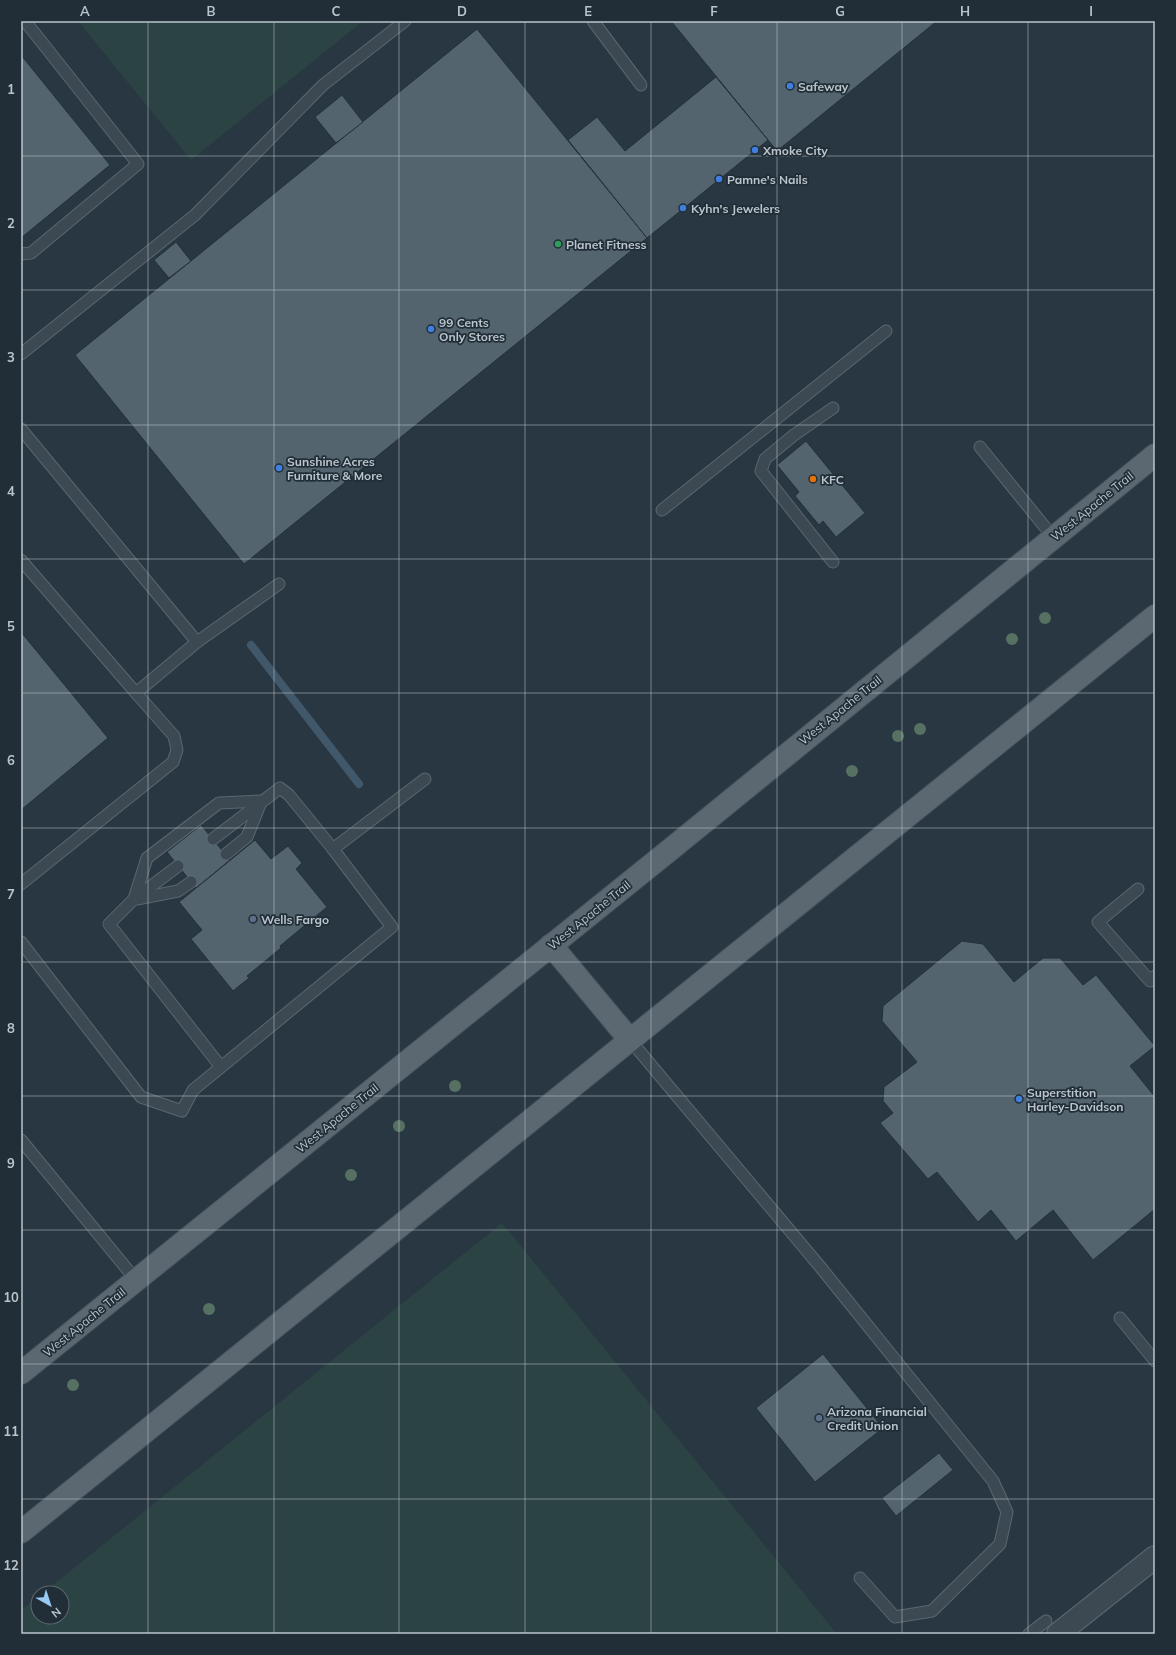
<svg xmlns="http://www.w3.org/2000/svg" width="1176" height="1655" viewBox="0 0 1176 1655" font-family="Mulish,sans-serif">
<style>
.green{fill:#2b4342}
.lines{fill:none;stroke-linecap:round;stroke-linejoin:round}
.stream{stroke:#40586a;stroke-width:8}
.building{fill:#54646f;stroke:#233039}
.lane-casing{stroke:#5b676f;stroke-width:13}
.street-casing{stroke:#5b676f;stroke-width:24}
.primary-casing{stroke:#47525b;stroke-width:24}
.lane{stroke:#3d4952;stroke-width:11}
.street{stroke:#3d4952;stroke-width:22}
.primary{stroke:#5b6872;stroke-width:22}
.tree{fill:#567162}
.grid{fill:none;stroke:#bac4cc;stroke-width:1;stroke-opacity:0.55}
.shop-dot{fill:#3f7fe0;stroke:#212e37;stroke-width:1.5}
.leisure-dot{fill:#2e9e5b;stroke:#212e37;stroke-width:1.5}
.food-dot{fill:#e8710a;stroke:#212e37;stroke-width:1.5}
.service-dot{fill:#5c6f8a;stroke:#212e37;stroke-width:1.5}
.labels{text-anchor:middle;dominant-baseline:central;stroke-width:3.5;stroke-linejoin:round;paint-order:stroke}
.poi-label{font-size:12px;font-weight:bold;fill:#bac4cc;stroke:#212e37;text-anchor:start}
.street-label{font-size:12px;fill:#bac4cc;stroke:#212e37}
.neatline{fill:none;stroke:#bac4cc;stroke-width:1.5}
.grid-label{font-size:13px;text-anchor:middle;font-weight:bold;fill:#bac4cc}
</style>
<rect width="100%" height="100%" fill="#293742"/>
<g class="green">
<path d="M 78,21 L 363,21 L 191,160 Z"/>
<path d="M 502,1223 L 837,1634 L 21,1634 L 21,1610 L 38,1597 L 38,1617 L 62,1617 L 62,1593 L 43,1593 Z"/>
</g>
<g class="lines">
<path class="stream" d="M 251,645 L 359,784"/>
</g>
<g class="building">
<path d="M 671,21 L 937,21 L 777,151 Z"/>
<path d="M 477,29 L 647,238 L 244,564 L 75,355 Z"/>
<path d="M 21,55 L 110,165 L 21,238 Z"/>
<path d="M 716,77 L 768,140 L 647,238 L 568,140 L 597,117 L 625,151 Z"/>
<path d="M 342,95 L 363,122 L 336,143 L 315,117 Z"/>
<path d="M 176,242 L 191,261 L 169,278 L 154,260 Z"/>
<path d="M 806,441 L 865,513 L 836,537 L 823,521 L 819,525 L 795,496 L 799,492 L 777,465 Z"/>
<path d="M 21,632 L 108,738 L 21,810 Z"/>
<path d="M 201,825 L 230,860 L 196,888 L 167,852 Z"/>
<path d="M 255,840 L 271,859 L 288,846 L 302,863 L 296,869 L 327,907 L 280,946 L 281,948 L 247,976 L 249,978 L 233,991 L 191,939 L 202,930 L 179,902 Z"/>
<path d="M 962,941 L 983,944 L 1014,982 L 1043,958 L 1060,958 L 1083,985 L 1096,975 L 1155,1046 L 1130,1066 L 1155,1097 L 1155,1209 L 1093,1260 L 1053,1210 L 1016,1241 L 991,1210 L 978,1222 L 937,1172 L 928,1179 L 880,1123 L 893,1113 L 883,1101 L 884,1087 L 917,1062 L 882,1021 L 883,1006 Z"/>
<path d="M 823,1354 L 883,1428 L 815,1482 L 756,1408 Z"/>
<path d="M 939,1453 L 953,1470 L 896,1516 L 882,1498 Z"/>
</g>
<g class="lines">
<defs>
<g id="lane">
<path d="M 593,21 L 641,85"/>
<path d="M 21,254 L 31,253 L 138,164 L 25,21"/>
<path d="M 21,354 L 195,215 L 323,85 L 405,21"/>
<path d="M 833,408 L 794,435 L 765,459 L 761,471 L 833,562"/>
<path d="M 21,429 L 197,642"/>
<path d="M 980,447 L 1053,537"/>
<path d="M 662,510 L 886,331"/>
<path d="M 21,560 L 136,693 L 197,642 L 279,584"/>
<path d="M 333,849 L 425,779"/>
<path d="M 226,854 L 247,837 L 261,802"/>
<path d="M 178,866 L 134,899 L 109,924 L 221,1067"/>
<path d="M 21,884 L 173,762 L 177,750 L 174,736 L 136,693"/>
<path d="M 1138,889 L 1098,922 L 1150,981 L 1155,976"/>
<path d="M 134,899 L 147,858 L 219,803 L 261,801"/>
<path d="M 137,899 L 178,891 L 191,882"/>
<path d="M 21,942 L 141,1097 L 182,1111 L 193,1090 L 392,927 L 333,849 L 289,795 L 280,788 L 213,839"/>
<path d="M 630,1040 L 822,1269 L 993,1481 L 1007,1512 L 1000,1544 L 932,1611 L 895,1617 L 860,1578"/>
<path d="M 21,1140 L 136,1280"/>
<path d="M 1120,1318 L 1155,1361"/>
<path d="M 1029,1634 L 1046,1621"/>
</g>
<path id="street" d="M 1058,1634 L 1155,1557"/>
<g id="primary">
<path d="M 551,945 L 630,1040"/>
<path d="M 21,1373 L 671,849 L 1155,455"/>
<path d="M 21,1532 L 1155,616"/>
</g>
</defs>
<use href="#lane" class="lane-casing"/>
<use href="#street" class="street-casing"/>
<use href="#primary" class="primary-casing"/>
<use href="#lane" class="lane"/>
<use href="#street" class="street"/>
<use href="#primary" class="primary"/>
</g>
<g class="tree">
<circle cx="1045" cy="618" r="6"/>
<circle cx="1012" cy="639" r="6"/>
<circle cx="920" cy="729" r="6"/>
<circle cx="898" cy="736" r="6"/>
<circle cx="852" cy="771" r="6"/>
<circle cx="455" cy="1086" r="6"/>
<circle cx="399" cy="1126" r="6"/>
<circle cx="351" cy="1175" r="6"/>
<circle cx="209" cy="1309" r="6"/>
<circle cx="73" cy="1385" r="6"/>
</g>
<path class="grid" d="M 148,21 L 148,1634M 274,21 L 274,1634M 399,21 L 399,1634M 525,21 L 525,1634M 651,21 L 651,1634M 777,21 L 777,1634M 902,21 L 902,1634M 1028,21 L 1028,1634M 21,156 L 1155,156M 21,290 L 1155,290M 21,425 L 1155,425M 21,559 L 1155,559M 21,693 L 1155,693M 21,828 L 1155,828M 21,962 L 1155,962M 21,1096 L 1155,1096M 21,1230 L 1155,1230M 21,1364 L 1155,1364M 21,1499 L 1155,1499"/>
<g class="shop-dot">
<circle cx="790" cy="86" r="4"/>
<circle cx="755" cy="150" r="4"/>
<circle cx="719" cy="179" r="4"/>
<circle cx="683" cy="208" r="4"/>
<circle cx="431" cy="329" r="4"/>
<circle cx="279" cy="468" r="4"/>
<circle cx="1019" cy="1099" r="4"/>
</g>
<circle class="leisure-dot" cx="558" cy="244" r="4"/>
<circle class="food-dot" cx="813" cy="479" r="4"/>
<g class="service-dot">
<circle cx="253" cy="919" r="4"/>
<circle cx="819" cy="1418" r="4"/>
</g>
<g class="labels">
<g class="poi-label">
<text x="798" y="86">Safeway</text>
<text x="763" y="150">Xmoke City</text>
<text x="727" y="179">Pamne's Nails</text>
<text x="691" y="208">Kyhn's Jewelers</text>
<text x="566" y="244">Planet Fitness</text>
<text x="439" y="322">99 Cents<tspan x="439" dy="14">Only Stores</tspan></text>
<text x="287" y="461">Sunshine Acres<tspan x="287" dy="14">Furniture &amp; More</tspan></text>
<text x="821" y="479">KFC</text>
<text x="261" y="919">Wells Fargo</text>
<text x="1027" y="1092">Superstition<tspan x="1027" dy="14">Harley-Davidson</tspan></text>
<text x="827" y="1411">Arizona Financial<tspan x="827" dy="14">Credit Union</tspan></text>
</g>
<g class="street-label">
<text transform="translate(1092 506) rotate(-39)">West Apache Trail</text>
<text transform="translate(840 710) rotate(-39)">West Apache Trail</text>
<text transform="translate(589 915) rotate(-39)">West Apache Trail</text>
<text transform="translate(337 1118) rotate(-39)">West Apache Trail</text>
<text transform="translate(84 1322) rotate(-39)">West Apache Trail</text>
</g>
</g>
<rect width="1176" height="1655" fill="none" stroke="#212e37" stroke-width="44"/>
<g transform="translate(50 1605) rotate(141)"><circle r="19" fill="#212e37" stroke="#5e6a73"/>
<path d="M0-3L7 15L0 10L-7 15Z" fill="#98c9f3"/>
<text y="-6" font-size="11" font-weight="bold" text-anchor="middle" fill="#bac4cc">N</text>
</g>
<rect x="22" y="22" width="1132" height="1611" class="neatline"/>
<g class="grid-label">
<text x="85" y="16">A</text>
<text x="211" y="16">B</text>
<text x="336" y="16">C</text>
<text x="462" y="16">D</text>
<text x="588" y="16">E</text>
<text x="714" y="16">F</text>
<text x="840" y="16">G</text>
<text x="965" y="16">H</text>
<text x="1091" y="16">I</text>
<text x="11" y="94">1</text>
<text x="11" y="228">2</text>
<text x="11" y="362">3</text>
<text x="11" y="496">4</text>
<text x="11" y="631">5</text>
<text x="11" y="765">6</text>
<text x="11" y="899">7</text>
<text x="11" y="1033">8</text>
<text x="11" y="1168">9</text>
<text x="11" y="1302">10</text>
<text x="11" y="1436">11</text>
<text x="11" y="1570">12</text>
</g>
</svg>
